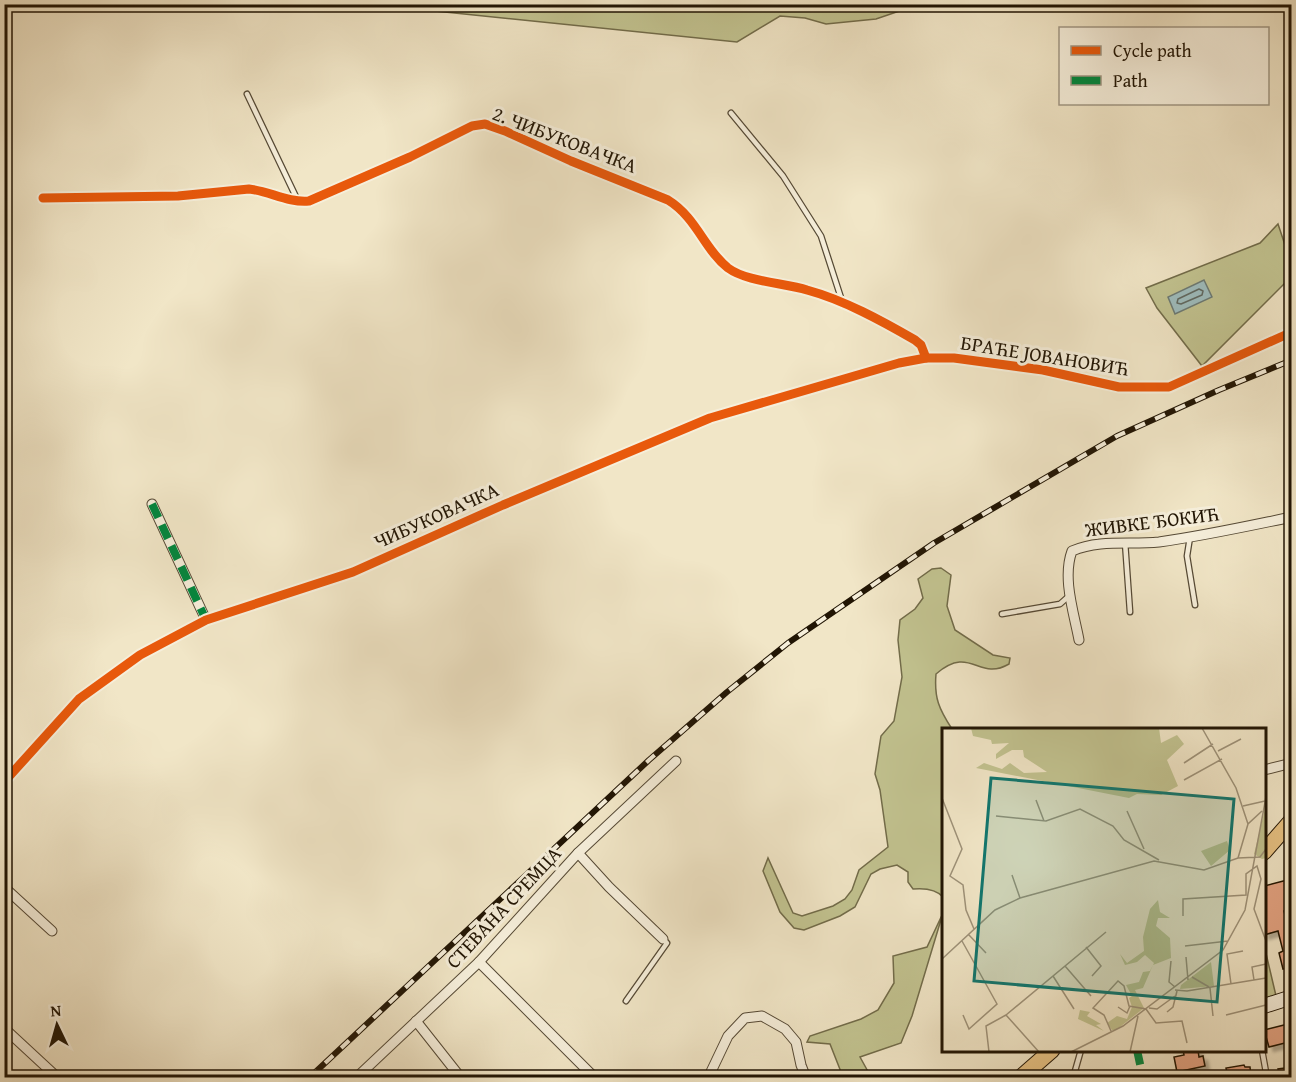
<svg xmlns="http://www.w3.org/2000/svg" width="1296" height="1082" viewBox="0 0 1296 1082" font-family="'Gentium Book Plus',serif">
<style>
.green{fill:#c2c390;stroke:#726c4a;stroke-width:1.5}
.water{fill:#9ebdbe;stroke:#6c7a74;stroke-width:1.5}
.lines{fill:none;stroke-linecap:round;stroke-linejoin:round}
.shore{stroke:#606961;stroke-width:1.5}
.building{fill:#e4a483;stroke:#211504;stroke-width:1.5;filter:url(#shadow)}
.lane-casing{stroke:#554935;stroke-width:7}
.street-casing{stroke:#554935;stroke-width:11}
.secondary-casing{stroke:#211504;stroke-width:16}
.primary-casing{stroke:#211504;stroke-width:17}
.lane{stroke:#f6efdb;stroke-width:4.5}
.street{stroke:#f6efdb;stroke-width:9}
.secondary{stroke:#f6efdb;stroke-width:14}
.primary{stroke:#e8c384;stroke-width:15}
.rail-casing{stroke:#211504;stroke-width:6}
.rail{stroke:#f6efdb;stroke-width:4;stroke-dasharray:11;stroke-linecap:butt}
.quiet{stroke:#00873e;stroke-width:8;stroke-dasharray:15 8;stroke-linecap:butt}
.cycleway-casing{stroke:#f6efdb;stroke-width:13}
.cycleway{stroke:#e8590c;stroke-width:9}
.labels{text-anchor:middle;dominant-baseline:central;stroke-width:6;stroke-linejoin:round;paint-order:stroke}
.street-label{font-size:20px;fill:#211504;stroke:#f6efdb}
.inset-road{fill:none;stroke:#9e9279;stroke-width:1.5}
.view{fill:#0f766e;fill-opacity:0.15;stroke:#0f766e;stroke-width:3}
.inset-edge{fill:none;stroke:#211504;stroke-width:3}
</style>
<defs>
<filter id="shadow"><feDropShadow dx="4.5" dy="4.5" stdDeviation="1.5" flood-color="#0004"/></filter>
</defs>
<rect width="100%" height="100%" fill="#f1e6c7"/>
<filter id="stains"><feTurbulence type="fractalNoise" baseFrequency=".00333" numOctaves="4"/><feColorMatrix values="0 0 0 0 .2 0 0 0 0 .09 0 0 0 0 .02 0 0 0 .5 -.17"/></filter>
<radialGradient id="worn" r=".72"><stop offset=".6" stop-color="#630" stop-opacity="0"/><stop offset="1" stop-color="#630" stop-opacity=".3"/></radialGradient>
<g class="green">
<path d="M 377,5 L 917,5 L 876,19 L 826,24 L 805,18 L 780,16 L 737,42 Z"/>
<path d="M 1278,224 L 1291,263 L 1291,277 L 1202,366 L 1157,308 L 1146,288 L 1260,243 Z"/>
<path d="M 941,568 L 951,575 L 947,606 L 955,630 L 993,655 L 1010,658 L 1009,664 C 978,682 971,644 936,674 C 934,698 939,709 952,729 L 944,730 L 943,897 C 936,889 924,888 913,889 L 908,882 L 908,872 L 897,865 L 880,869 L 871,874 L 855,907 L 840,916 L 804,930 L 794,928 L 780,912 L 763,871 L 768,858 L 793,913 L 802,916 L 833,906 L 845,899 L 852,890 L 859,870 L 888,847 L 880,790 L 875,774 L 881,736 L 894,721 L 902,677 L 898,640 L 900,620 L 915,609 L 923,598 L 918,579 L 932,569 Z"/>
<path d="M 943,913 L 912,1016 L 901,1043 L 860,1057 L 871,1077 L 843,1077 L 830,1044 L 807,1042 L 810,1036 L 861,1019 L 878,1010 L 894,983 L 893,956 L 927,947 Z"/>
<path d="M 1264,945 L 1277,1000 L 1265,1001 Z"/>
</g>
<path class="water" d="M 1204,280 L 1212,297 L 1175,314 L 1168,297 Z"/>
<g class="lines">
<path class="shore" d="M 1199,289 L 1203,291 L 1202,295 L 1181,304 L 1177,303 L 1178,299 Z"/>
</g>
<g class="building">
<path d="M 1291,879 L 1291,909 L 1284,911 L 1292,942 L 1292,971 L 1288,972 L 1287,968 L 1283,969 L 1279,953 L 1283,951 L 1278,931 L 1264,935 L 1264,886 Z"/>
<path d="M 1292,1023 L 1292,1032 L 1287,1034 L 1289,1042 L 1269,1047 L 1264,1030 Z"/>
<path d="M 1183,1050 L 1198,1050 L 1199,1057 L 1203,1056 L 1205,1066 L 1177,1072 L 1174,1057 L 1184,1055 Z"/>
<path d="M 1244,1065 L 1245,1067 L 1250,1067 L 1251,1077 L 1228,1077 L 1226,1068 Z"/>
<path d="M 1292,1067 L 1292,1077 L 1279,1077 L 1278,1069 Z"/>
</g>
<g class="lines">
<defs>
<g id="lane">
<path d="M 247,94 L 297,199"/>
<path d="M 731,113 L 783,176 L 821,236 L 842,301"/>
<path d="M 1190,537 L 1187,556 L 1195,605"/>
<path d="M 1125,542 L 1130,612"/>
<path d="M 1002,614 L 1060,604 L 1069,596"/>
<path d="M 626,1001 L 667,943 L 663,939"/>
<path d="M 1262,1050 L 1267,1078"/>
<path d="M 1073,1078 L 1081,1050"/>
</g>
<g id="street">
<path d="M 43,198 L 178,196 L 249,189 C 269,191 288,203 309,201 L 410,157 L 472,126 L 485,124 L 505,131 L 571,161 L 668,200 C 697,218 704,249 728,268 C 747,282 785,283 807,290 C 844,300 882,321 915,340 L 921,345 L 926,358"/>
<path d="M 152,504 L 206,620"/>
<path d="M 1079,640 C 1074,613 1062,578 1072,551 C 1100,539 1130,545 1159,542 C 1203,536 1248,526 1292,517"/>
<path d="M 1264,770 L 1292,763"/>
<path d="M 4,782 L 79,699 L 140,655 L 206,620 L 353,572 L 503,505 L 710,418 L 899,363 L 926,358 L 954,358 L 1043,370 L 1119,387 L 1169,387 L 1292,332"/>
<path d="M 578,853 L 609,887 L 663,939"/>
<path d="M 4,887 L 52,931"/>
<path d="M 479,962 L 595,1078"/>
<path d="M 416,1021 L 461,1078"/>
<path d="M 4,1028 L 58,1078"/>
<path d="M 356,1078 L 479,962 L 578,853 L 676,761"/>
<path d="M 708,1078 L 728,1036 L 745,1018 L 762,1016 L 785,1029 L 796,1042 L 801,1065 L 806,1078"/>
</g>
<path id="secondary" d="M 1264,1006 L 1292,997"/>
<g id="primary">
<path d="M 1264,852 L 1292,820"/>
<path d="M 1020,1078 L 1052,1050"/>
</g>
</defs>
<use href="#lane" class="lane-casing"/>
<use href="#street" class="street-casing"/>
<use href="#secondary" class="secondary-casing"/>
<use href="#primary" class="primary-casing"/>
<use href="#lane" class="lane"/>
<use href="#street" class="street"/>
<use href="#secondary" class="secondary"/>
<use href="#primary" class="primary"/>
<defs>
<path id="rail" d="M 309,1078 L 649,760 L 727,692 L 788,643 L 934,543 L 1117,436 L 1219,390 L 1292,360"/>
</defs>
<use href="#rail" class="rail-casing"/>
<use href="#rail" class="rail"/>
<g class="quiet">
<path d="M 152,504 L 206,620"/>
<path d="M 1137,1050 L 1143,1078"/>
</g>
<defs>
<g id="cycleway">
<path d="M 43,198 L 178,196 L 249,189 C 269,191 288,203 309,201 L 410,157 L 472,126 L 485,124 L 505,131 L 571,161 L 668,200 C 697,218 704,249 728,268 C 747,282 785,283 807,290 C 844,300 882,321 915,340 L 921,345 L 926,358"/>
<path d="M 4,782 L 79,699 L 140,655 L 206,620 L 353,572 L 503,505 L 710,418 L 899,363 L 926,358 L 954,358 L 1043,370 L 1119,387 L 1169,387 L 1292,332"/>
</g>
</defs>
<use href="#cycleway" class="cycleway-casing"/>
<use href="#cycleway" class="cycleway"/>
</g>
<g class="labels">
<g class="street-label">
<text transform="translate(565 139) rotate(21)">2. ЧИБУКОВАЧКА</text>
<text transform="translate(1045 355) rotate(9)">БРАЋЕ ЈОВАНОВИЋ</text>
<text transform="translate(436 515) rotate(-24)">ЧИБУКОВАЧКА</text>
<text transform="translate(1152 521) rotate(-7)">ЖИВКЕ ЂОКИЋ</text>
<text transform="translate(503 907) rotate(-47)">СТЕВАНА СРЕМЦА</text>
</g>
</g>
<g transform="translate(942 728)">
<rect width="324" height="324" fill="#f1e6c7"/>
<path d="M 29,0 L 217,0 L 219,15 L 235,7 L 242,16 L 225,32 L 236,58 L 219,67 L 195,66 L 187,70 L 34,40 L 42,35 L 60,41 L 68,35 L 82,45 L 105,44 L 82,29 L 81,22 L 70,22 L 54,31 L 54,26 L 67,15 L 50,16 L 49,12 L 31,8 ZM 324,77 L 324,130 L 320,131 L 312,126 ZM 285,113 L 288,122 L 269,138 L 259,123 ZM 216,172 L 218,184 L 228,190 L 216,190 L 214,198 L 228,210 L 229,230 L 211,237 L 201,260 L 193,262 L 202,280 L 174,302 L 170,302 L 165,295 L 175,288 L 185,291 L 190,279 L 187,270 L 190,268 L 184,257 L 197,254 L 201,244 L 208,243 L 212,235 L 203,227 L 195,234 L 183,237 L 178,226 L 185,235 L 202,223 L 201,209 L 208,181 ZM 269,234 L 272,258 L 238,261 L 239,257 ZM 138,282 L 148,284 L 145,288 L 159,296 L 154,297 L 162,303 L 136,291 Z" fill="#c2c390"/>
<path class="inset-road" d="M 260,0 L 294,60 L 306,96M 276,23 L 299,11M 242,35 L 271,16M 242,52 L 280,31M 0,70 L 20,121 L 8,148 L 21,157 L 24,182 L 32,201M 94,72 L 102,93M 301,78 L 323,73M 185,83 L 202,121M 54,88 L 104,93 L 138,81 L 171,98 L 182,112 L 217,132M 296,130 L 306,96 L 320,83M 70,147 L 78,170M 241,188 L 241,171 L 304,167 L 304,146 L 315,138 L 319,151 L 312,181 L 324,213M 27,207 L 44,225M 20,213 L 55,276 L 27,301 L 21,287M 243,218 L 286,213M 144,219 L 159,238 L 150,248M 244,229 L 246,252M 0,231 L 53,182 L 78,170 L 212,133 L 262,142 L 296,130 L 318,129 L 324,121M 229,233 L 227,254 L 233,259M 123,238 L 149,268M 111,248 L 132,281M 250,249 L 267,259M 312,252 L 310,239 L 324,236M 289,256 L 285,226 L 301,223M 268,260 L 271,288M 233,262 L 245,263 L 324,250M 176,279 L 185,285 L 188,278M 207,280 L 215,281 L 233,268M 225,284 L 231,279 L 235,263M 284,287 L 324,277M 169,303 L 162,287 L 151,280 L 176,253 L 182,258 L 187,278 L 204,281 L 214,295 L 240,293 L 245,315M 47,324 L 44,298 L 64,287M 97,324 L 64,287 L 164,204M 129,324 L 181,298 L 281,222 L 303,182 L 324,69M 188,324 L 196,288"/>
<path class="view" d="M 49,50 L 292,71 L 275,274 L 32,253 Z"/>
<rect width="324" height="324" class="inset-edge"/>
</g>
<rect width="1296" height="1082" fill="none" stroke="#f1e6c7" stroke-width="24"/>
<rect x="6" y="6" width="1284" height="1070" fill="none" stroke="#211504" stroke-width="3"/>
<rect x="12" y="12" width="1272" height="1058" fill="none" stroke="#211504" stroke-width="1.5"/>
<rect x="1059" y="27" width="210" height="78" fill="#f6efdb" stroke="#a19885" stroke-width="1.5"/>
<rect x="1071" y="46" width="30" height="9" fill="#e8590c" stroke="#a19885" stroke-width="1.5"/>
<text x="1113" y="57" font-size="18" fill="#211504">Cycle path</text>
<rect x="1071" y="76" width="30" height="9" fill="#00873e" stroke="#a19885" stroke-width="1.5"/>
<text x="1113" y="87" font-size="18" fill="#211504">Path</text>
<g transform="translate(57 1025) rotate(355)" stroke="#f6efdb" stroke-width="4.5" paint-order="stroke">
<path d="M0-4.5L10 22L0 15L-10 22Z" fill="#211504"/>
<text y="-9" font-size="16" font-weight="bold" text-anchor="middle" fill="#211504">N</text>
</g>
<rect width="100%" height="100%" filter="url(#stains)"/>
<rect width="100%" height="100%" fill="url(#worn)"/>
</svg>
